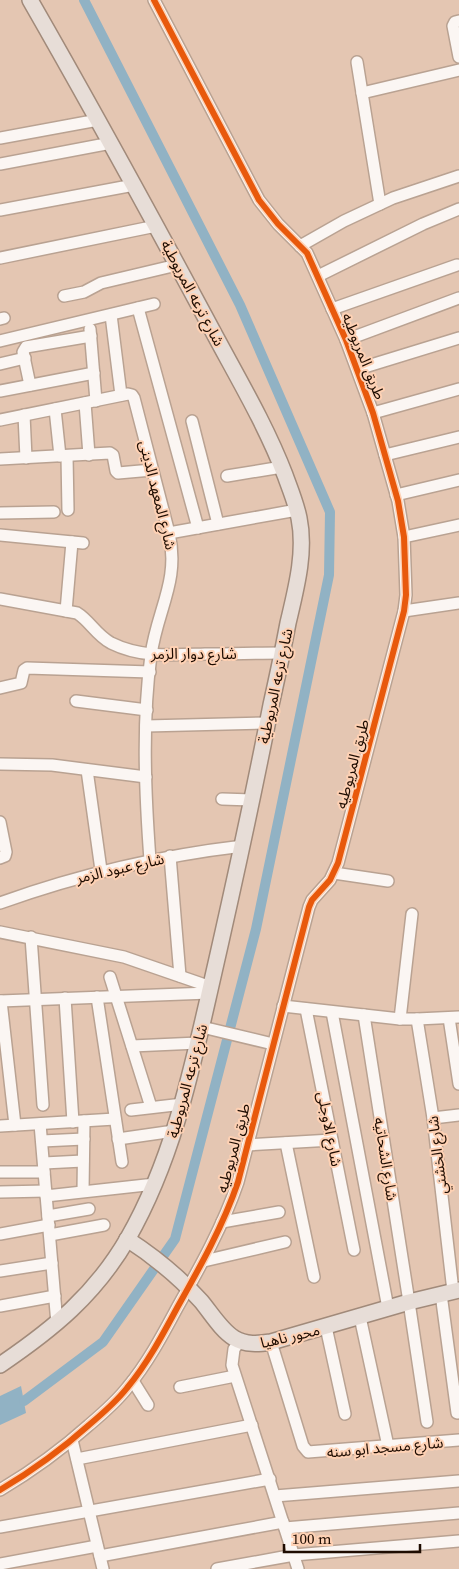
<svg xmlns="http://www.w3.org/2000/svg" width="459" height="1569" viewBox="0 0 459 1569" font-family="'Source Serif 4','Noto Sans Arabic',serif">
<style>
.water{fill:#91b2c4}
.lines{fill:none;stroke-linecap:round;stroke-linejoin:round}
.canal{stroke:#91b2c4;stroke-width:10}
.minor-casing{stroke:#b9a292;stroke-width:14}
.major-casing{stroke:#a18a7a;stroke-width:18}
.minor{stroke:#fbf6f3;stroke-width:11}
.major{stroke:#e7ddd7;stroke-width:15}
.cycleway-casing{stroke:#fed1b4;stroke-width:9}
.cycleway{stroke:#e8590c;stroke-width:6}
.labels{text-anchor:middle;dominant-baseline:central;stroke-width:4;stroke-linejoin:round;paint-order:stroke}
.street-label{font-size:15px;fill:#1e0c01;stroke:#fed1b4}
</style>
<rect width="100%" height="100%" fill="#e4c6b2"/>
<path class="water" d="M 21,1386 L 26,1413 L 0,1425 L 0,1396 Z"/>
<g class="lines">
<path class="canal" d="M 24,1401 L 103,1342 L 175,1239 L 256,929 L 329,575 L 330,512 L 240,305 L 84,0"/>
<defs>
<g id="minor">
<path d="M 459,21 L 455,22 L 453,26 L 459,57"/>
<path d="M 357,62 L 380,204"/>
<path d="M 362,93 L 459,70"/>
<path d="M 0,138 L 98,120"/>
<path d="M 0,164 L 111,143"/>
<path d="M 0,210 L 134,185"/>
<path d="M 300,246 L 344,221 L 393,198 L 459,176"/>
<path d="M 0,258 L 156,226"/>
<path d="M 318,276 L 423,224 L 459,209"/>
<path d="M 64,296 L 84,292 L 101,283 L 177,265"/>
<path d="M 138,308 L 198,528"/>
<path d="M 332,309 L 457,265"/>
<path d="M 111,315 L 121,395"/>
<path d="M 0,319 L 4,318"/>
<path d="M 90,329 L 96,401"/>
<path d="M 346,340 L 459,298"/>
<path d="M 0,341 L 154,304"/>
<path d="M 0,364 L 25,358"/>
<path d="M 358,369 L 459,338"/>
<path d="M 30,385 L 23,352 L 26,347 L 91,336"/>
<path d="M 0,391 L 94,373"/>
<path d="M 85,403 L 89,455"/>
<path d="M 55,409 L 60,456"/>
<path d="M 373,413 L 459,389"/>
<path d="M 24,415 L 26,458"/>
<path d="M 0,420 L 128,394 L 132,395 L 134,398 L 169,533 C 180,581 157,610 151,655 C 142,722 145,792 150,860"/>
<path d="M 192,421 L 218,524"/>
<path d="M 385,455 L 459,437"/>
<path d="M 67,456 L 68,510"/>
<path d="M 0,459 L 110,453 L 113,455 L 116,471 L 118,473 L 152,470"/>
<path d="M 227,476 L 282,467"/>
<path d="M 396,495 L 459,480"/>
<path d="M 0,513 L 54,512"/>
<path d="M 169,533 L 297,510"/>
<path d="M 0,535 L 83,543"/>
<path d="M 404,537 L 459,525"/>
<path d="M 0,599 L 77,613 C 90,621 96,635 111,643 C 141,658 173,655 205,654 C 231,654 256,653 282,653"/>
<path d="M 66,611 L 72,542"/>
<path d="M 404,611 L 459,603"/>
<path d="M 0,688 L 21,683 L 24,670 L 27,668 L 150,672"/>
<path d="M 76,701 L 147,710"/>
<path d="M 146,726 L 268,723"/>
<path d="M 0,764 L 52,765 L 146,777"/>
<path d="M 87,770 L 101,870"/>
<path d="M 222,799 L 252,800"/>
<path d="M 0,822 L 6,852 L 5,856 L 0,858"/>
<path d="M 170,856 L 180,976"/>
<path d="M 334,873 L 388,881"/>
<path d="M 0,903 C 81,874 157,856 243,846"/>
<path d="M 0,932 L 124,957 L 211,987"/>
<path d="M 31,937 L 43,1105"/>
<path d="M 110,977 L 151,1107"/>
<path d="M 97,997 L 122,1162"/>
<path d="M 65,998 L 73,1122"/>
<path d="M 0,1001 L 209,993"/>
<path d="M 1,1001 L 15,1125"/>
<path d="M 283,1006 L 400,1019 L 417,1019 L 459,1017"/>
<path d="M 306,1009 L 354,1250"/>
<path d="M 332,1012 L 388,1308"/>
<path d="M 364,1015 L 409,1302 L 427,1422"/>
<path d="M 449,1018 L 459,1084"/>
<path d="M 400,1019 L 412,914"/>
<path d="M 417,1019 L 433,1118 L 453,1291"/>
<path d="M 202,1027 L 273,1044"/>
<path d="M 132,1046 L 198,1043"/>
<path d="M 131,1110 L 183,1104"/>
<path d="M 433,1118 L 459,1115"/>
<path d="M 40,1124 L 57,1324"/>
<path d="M 0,1126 L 115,1119"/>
<path d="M 118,1139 L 174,1131"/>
<path d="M 42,1141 L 84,1139"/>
<path d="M 286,1143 L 314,1277"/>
<path d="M 247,1145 L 332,1140"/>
<path d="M 44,1163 L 83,1161"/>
<path d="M 0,1172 L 44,1172"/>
<path d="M 83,1191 L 84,1121"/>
<path d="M 0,1192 L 46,1191"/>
<path d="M 46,1196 L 155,1184"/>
<path d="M 48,1216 L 89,1209"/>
<path d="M 222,1222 L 279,1212"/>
<path d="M 0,1234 L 49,1225"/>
<path d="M 50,1235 L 104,1225"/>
<path d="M 204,1261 L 285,1242"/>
<path d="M 0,1271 L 52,1263"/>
<path d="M 441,1294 L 457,1413"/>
<path d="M 0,1306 L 55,1296"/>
<path d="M 360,1317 L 388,1446"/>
<path d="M 326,1327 L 345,1414"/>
<path d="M 240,1341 L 234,1349 L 232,1365 L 298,1569"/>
<path d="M 271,1342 L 303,1446 L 308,1452 L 459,1440"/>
<path d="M 133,1381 L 148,1405"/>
<path d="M 180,1387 L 235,1376"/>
<path d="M 72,1440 L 103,1569"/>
<path d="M 77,1459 L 252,1425"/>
<path d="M 0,1490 C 32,1471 61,1450 89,1425 C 102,1414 116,1402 127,1388 C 147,1364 162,1336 177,1308 C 200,1267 223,1226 238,1182 L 309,907 L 312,900 L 330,880 L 338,863 L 404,611 L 406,595 L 404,537 L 398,501 L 373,413 L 346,340 L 307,253 L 278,224 L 259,200 L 154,0"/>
<path d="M 275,1496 L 459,1481"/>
<path d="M 0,1527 L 270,1479"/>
<path d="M 285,1528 L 459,1513"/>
<path d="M 100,1556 L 283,1522"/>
<path d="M 0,1564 L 97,1546"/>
<path d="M 217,1569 L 294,1555 L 459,1541"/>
</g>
<g id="major">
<path d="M 127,1239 C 155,1257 179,1277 201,1301 C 211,1313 221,1330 234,1338 C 246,1345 258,1344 271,1342 L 409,1302 L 459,1290"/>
<path d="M 0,1365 C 53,1329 95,1295 128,1238 C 171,1163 190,1078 209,994 C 231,898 252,802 271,705 C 277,678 283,650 288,623 C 296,589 306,552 299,518 C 296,503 290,489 285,475 C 265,423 236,375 210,326 C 151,216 92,108 30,0"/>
</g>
</defs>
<use href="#minor" class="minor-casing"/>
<use href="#major" class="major-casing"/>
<use href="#minor" class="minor"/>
<use href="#major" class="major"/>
<defs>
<path id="cycleway" d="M 0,1490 C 32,1471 61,1450 89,1425 C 102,1414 116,1402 127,1388 C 147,1364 162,1336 177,1308 C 200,1267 223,1226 238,1182 L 309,907 L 312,900 L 330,880 L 338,863 L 404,611 L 406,595 L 404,537 L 398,501 L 373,413 L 346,340 L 307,253 L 278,224 L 259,200 L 154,0"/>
</defs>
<use href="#cycleway" class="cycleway-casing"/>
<use href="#cycleway" class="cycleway"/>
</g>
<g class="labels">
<g class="street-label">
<text transform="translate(193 293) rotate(62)">شارع ترعه المريوطية</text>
<text transform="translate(364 356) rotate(68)">طريق المريوطيه</text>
<text transform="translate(158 495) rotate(76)">شارع المعهد الدينى</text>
<text x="194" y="653">شارع دوار الزمر</text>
<text transform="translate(275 686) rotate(-78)">شارع ترعه المريوطية</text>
<text transform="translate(352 764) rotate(-75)">طريق المريوطيه</text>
<text transform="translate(120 868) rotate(-13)">شارع عبود الزمر</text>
<text transform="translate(187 1081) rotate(-75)">شارع ترعه المريوطية</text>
<text transform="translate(330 1129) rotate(79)">شارع الاوجلى</text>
<text transform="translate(233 1148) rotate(-75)">طريق المريوطيه</text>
<text transform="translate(437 1155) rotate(-97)">شارع الخشني</text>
<text transform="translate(386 1159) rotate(81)">شارع الشحاتيه</text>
<text transform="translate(290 1336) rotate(-13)">محور ناهيا</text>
<text transform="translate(385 1447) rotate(-5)">شارع مسجد ابو سنه</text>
</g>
</g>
<path d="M284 1544v8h136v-8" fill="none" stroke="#1e0c01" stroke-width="2.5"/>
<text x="292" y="1544" font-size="15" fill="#1e0c01" stroke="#fed1b4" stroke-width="4" paint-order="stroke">100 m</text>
</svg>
